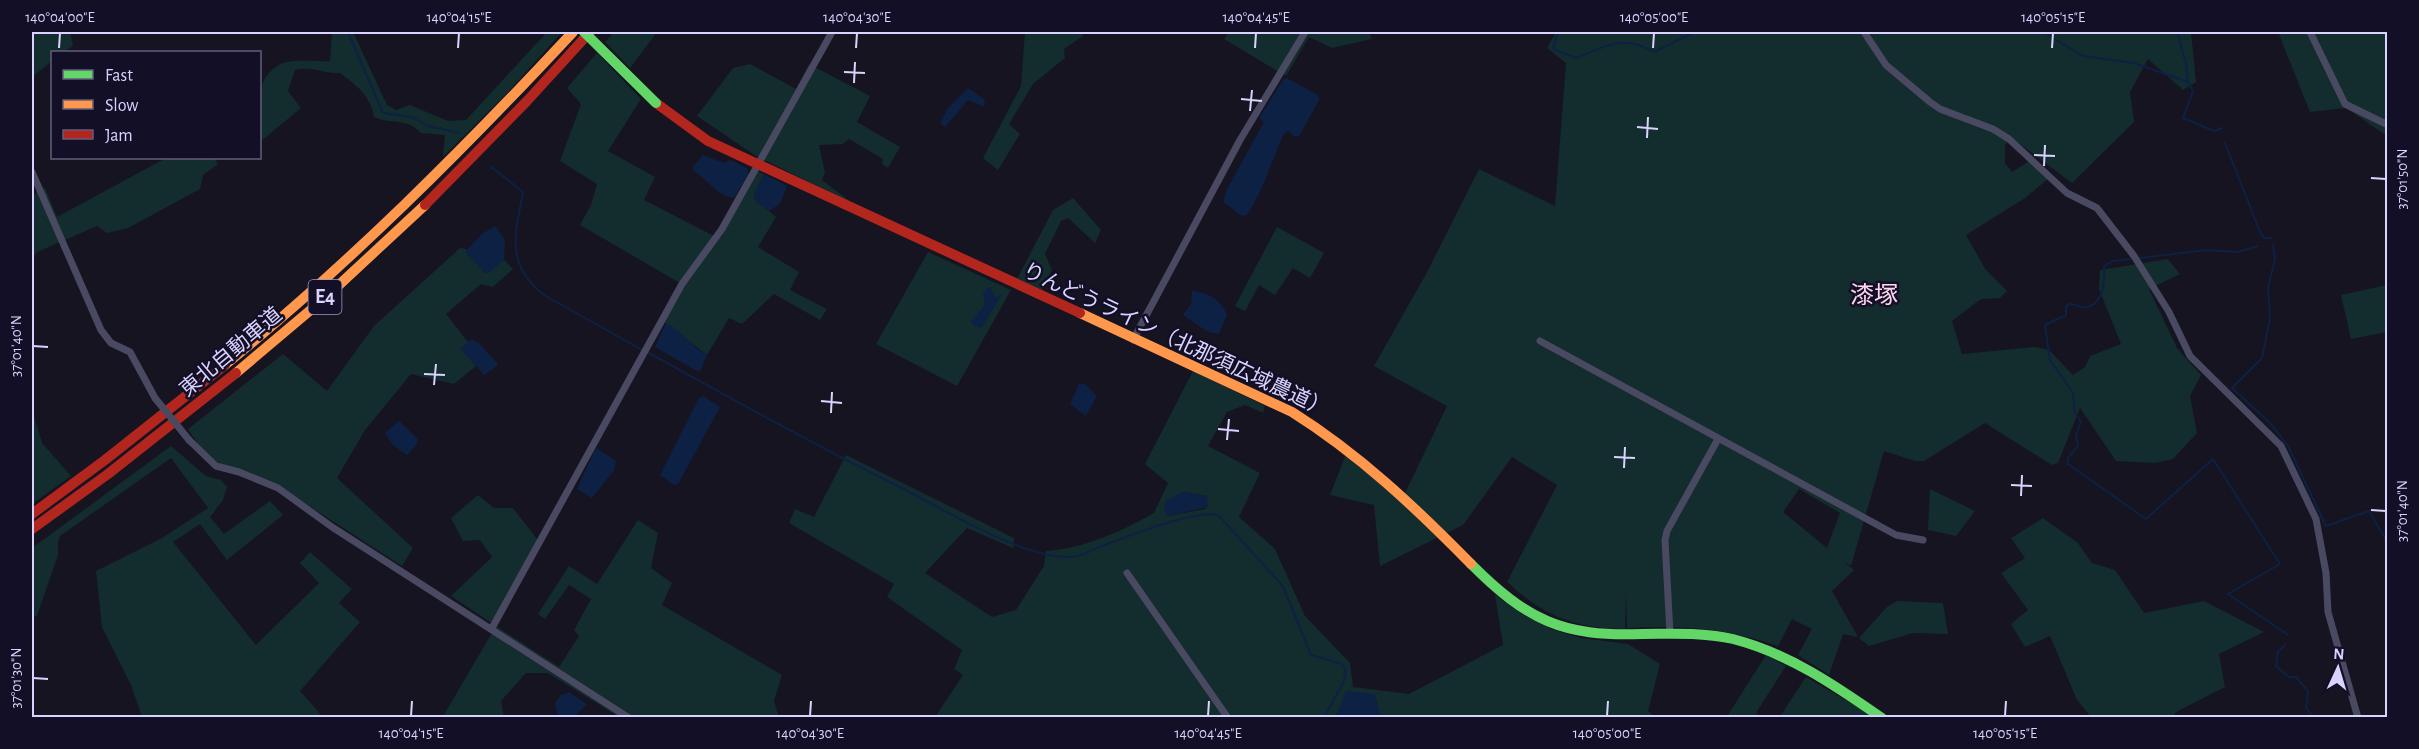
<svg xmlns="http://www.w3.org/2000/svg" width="2419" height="749" viewBox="0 0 2419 749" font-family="'Alegreya Sans','Noto Sans JP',sans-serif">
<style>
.green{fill:#132c2d;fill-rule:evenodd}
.water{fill:#0d2144}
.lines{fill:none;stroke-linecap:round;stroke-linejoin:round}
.stream{stroke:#0d2144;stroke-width:2}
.street{stroke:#4a4962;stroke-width:7}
.fast{stroke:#63d668;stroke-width:10}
.slow{stroke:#ff974d;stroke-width:10}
.jam{stroke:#b3261e;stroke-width:10}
.street-bridge{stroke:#4a4962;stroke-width:7}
.fast-bridge{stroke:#63d668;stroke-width:10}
.ticks{fill:none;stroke:#d9d4ff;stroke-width:2}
.labels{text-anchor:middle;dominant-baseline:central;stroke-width:5;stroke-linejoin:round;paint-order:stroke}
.shield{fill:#130f26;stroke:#9e99be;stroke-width:1.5}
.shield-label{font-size:20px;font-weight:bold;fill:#d9d4ff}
.street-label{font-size:21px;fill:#d9d4ff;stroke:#130f26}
.quarter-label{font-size:24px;fill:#ffd6f0;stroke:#130f26}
.neatline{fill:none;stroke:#d9d4ff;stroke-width:2}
.ticks-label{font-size:15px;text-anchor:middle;fill:#d9d4ff}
</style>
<rect width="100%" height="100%" fill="#161421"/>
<g class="green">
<path d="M 32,32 L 70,32 L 73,46 L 64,52 L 52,52 L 52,61 L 32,77 Z"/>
<path d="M 332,32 L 353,32 L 387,105 L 396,110 L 410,105 L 448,121 L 466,120 L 547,32 L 562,32 L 508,92 L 443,157 L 445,135 L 421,133 C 406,117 392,125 374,117 C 371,96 356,85 340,73 C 320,74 316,66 295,70 L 288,91 L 301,108 L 260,142 C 259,114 251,77 283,63 C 295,59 317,62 330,61 Z"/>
<path d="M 614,32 L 657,32 L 630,68 L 605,42 Z"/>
<path d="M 1025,32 L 1081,32 L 1083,36 L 1064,49 L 1065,58 L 1033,84 L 1009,124 L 1020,134 L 998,170 L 983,158 L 1021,86 Z"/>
<path d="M 1229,32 L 1369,32 L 1372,39 L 1332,48 L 1309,37 L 1286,76 L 1224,39 Z"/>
<path d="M 1556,32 L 2191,32 L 2196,82 L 2183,90 L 2148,59 L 2130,92 L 2134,122 L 2072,183 L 2012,138 L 2005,145 L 2005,163 L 2012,172 L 2031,160 L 2049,178 L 2025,198 L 1966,235 L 1986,270 L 2007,291 L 2000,298 L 1981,299 L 1952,321 L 1962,354 L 2035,347 L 2049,350 L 2073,375 L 2085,367 L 2090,356 L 2121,344 L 2099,289 L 2100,270 L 2168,259 L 2180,274 L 2149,289 L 2177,348 L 2201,375 L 2190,396 L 2197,433 L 2173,459 L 2155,463 L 2116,461 L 2080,408 L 2058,463 L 2052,465 L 1985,423 L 1924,461 L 1915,461 L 1884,451 L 1851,566 L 1843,561 L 1854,570 L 1832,591 L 1858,637 L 1843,634 L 1829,675 L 1798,655 L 1812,629 L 1792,619 L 1778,646 C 1727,628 1681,625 1627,628 L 1626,594 L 1625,629 C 1574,628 1544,616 1507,582 L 1557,485 L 1512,457 L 1463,525 L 1380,566 L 1374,505 L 1330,495 L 1346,454 L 1405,493 L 1447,406 L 1374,366 L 1426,274 L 1479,169 L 1555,206 L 1566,63 L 1547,48 ZM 1799,489 L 1840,513 L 1827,548 L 1783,512 Z"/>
<path d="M 2278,32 L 2387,32 L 2387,136 L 2346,108 L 2310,112 Z"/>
<path d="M 597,53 L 641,99 L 608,151 L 655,177 L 644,200 L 714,236 L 752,169 L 764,174 L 754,195 L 755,199 L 776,217 L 758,247 L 799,272 L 790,290 L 827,309 L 820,320 L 774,294 L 742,324 L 729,318 L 707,355 L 664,322 L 685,286 L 580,225 L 591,205 L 597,184 L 560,161 L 581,104 L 567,88 Z"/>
<path d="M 750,64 L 796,89 L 809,64 L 870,96 L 857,122 L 900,147 L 888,168 L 882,164 L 883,159 L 849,139 L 843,144 L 819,145 L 825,173 L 822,180 L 851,202 L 756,156 L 697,116 L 733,68 Z"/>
<path d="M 166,158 L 217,158 L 215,159 L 218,164 L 203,175 L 200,189 L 128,228 L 107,233 L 97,226 L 37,252 L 32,259 L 32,195 L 45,188 L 57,217 Z"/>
<path d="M 1073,198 L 1101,230 L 1095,243 L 1068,218 L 1061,221 L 1045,254 L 1052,270 L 1042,290 L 1017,279 L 1053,210 Z"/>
<path d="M 1277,227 L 1324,253 L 1310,278 L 1293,268 L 1275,295 L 1259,285 L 1245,311 L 1235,306 Z"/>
<path d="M 460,248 L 466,249 L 485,273 L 504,260 L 513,269 L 493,287 L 481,284 L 446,314 L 468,342 L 461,349 L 476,366 L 454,384 L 411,374 L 365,430 L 337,478 L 413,548 L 402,566 L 272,482 C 254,474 236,471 221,464 C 206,458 196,441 188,429 L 283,354 L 327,391 L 374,326 Z"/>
<path d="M 928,252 L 1011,290 L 957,386 L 876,344 Z"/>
<path d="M 2387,285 L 2387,332 L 2351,339 L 2341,295 Z"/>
<path d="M 1193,371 L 1265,406 L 1263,413 L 1245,405 L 1227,412 L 1208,446 L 1260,473 L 1239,517 L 1275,549 L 1305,616 L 1350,663 L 1353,687 L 1409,694 L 1503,645 L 1495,595 L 1522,614 L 1551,629 L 1581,638 L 1628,644 L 1660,664 L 1648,711 L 1654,717 L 1376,717 L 1380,714 L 1336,714 L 1336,717 L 935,717 L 963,675 L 954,669 L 962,650 L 887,597 L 894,584 L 789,523 L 795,509 L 814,517 L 846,455 L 1014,538 L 1013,548 L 967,528 L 925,573 L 992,617 L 1016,610 L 1044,566 L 1046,551 C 1083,549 1122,531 1154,513 L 1168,483 L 1145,464 ZM 1182,492 L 1207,496 L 1205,509 L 1168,516 Z"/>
<path d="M 32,409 L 42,443 L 71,476 L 32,504 Z"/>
<path d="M 171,446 L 206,476 L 221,480 L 227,487 L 223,500 L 210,517 L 224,534 L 270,501 L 283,515 L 227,560 L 200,524 L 173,542 L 256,645 L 319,583 L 300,563 L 310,552 L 352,589 L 339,603 L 360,622 L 300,691 L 323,717 L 142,717 L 131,685 L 102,627 L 96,571 L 162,538 L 208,508 L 171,458 L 60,536 L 58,542 L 58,555 L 37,616 L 32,616 L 32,548 Z"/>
<path d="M 1930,489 L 1975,511 L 1956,536 L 1928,530 Z"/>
<path d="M 478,495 L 494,508 L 513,508 L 541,544 L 496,626 L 559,667 L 579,636 L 574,630 L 591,599 L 569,585 L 545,619 L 538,614 L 569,566 L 597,584 L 638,520 L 658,533 L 651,568 L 672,583 L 662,605 L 782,675 L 774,701 L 779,717 L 619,717 L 548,673 L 526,673 L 501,701 L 504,717 L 442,718 L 496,626 L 451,596 L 492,557 L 480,540 L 463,541 L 451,518 Z"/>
<path d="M 2043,518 L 2078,543 L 2092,563 L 2115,570 L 2144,613 L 2204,601 L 2264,632 L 2219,654 L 2225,687 L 2176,712 L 2173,717 L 2091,717 L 2077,700 L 2050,636 L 2025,647 L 2011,624 L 2028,610 L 2001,573 L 2025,558 L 2011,538 Z"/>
<path d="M 1897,601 L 1943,603 L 1948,634 L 1913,633 L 1869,646 L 1859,638 L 1887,607 Z"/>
<path d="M 1766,655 L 1786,666 L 1756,713 L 1762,717 L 1726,718 Z"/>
<path d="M 1806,677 L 1875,717 L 1779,718 Z"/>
</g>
<g class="water">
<path d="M 1287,78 L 1318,95 L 1319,100 L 1299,136 L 1295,137 L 1289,131 L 1284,133 C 1272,161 1263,190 1247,215 L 1242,216 L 1223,202 L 1226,191 L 1264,122 L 1259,118 L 1283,80 Z"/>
<path d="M 968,88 L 985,100 L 984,107 L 968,100 L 945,127 L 940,123 L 948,108 Z"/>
<path d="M 703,155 L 724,163 L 730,160 L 747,168 L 748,175 L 734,198 C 718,197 706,178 694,171 L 693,167 Z"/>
<path d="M 764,174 L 787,186 L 780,204 L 769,211 L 756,202 L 754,195 Z"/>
<path d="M 495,226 L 505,240 L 504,260 L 489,273 L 485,273 L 465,252 L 482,234 Z"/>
<path d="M 991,287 L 995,298 L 1002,294 L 982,328 L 974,326 L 971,321 L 985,305 L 983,294 L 986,289 Z"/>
<path d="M 1192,291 C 1207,292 1222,300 1227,315 L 1219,334 L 1208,332 L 1183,315 L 1191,304 Z"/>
<path d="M 666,323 C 683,331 691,347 707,355 L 701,370 L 697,371 L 655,347 Z"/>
<path d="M 471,339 L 479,343 L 497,363 L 497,366 L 484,375 L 461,349 Z"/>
<path d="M 1079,384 L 1085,384 L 1097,396 L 1086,416 L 1070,404 Z"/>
<path d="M 703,396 L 720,407 L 678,484 L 674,485 L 660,475 L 699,398 Z"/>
<path d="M 399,421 L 418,439 L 416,446 L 407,455 L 393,445 L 385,433 Z"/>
<path d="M 596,448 L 616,461 L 614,470 L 592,498 L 577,489 Z"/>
<path d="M 1182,492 L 1207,496 L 1208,507 L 1168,516 L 1164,511 L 1166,501 Z"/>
<path d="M 1346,691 L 1375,694 L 1380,714 L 1376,717 L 1336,717 Z"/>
<path d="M 569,692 L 587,704 L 574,717 L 558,717 L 555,703 L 561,695 Z"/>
</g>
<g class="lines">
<g class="stream">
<path d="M 348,32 L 383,113 L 412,117 L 428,126 L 459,133"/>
<path d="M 1558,32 L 1553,49 L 1576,58 C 1607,46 1622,34 1654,52 L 1694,32"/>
<path d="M 2043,32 L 2083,56 L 2134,63 L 2188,82 L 2193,91 L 2183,118 L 2214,131 L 2222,128"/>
<path d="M 2177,32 L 2186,63 L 2188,81"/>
<path d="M 2225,143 L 2260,232 L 2264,238 L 2272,238"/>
<path d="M 491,167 L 523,192 C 515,235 505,264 544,295 L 642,350"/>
<path d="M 2273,245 L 2275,259 L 2268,288 L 2270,318 L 2262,358 L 2232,388 L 2270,423 L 2288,446 L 2326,526 L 2369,511 L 2388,543"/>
<path d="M 2139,258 L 2207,250 L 2238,252 L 2258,246"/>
<path d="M 2130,259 L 2113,261 L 2104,266 C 2105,279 2104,304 2087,307 C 2080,309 2076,303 2069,304 L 2066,307 L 2066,315 L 2045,325 L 2050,360 L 2073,393 L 2075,412 L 2081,422 L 2076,435 L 2078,446 L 2068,458 L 2068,464 L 2146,519 L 2213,459 L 2280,564 L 2228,594 L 2288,635"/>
<path d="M 647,352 C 729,397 810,443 894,484 C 937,505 1032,566 1079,556 C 1106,544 1192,509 1218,515 L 1283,586 L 1311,655 L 1342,664 L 1346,670 L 1344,681 L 1324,718"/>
<path d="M 2285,645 L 2278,652 L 2276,666 L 2289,677 L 2296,677 L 2308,691 L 2306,708 L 2314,718"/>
</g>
<g class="street">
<path d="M 1864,32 L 1886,65 L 1930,102 L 1940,109 L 1993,129 L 2009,139 L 2067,193 L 2097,208 L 2134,256 L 2169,312 L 2190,356 L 2281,446 L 2316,519 L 2326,573 L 2328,612 L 2358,718"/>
<path d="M 2310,32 L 2345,104 L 2388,125"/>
<path d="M 32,172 L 101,330 L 111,343 L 130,352 L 155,398"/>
<path d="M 1133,340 L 1240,140 L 1305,32"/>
<path d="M 1540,341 L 1896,535 L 1923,540"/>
<path d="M 189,440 L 216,466 L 239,472 L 278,488 L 332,527 L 629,718"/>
<path d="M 1127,573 L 1228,718"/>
<path d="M 492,628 L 682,284 L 722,229 L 832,32"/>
<path d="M 1670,634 L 1665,540 L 1667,531 L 1718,439"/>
</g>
<path class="fast" d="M 1471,564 C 1527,620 1562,637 1642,634 C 1672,634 1703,632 1733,639 C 1788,653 1836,686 1882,718"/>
<g class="slow">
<path d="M 1080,313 L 1292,412 C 1359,454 1416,508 1471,564"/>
<path d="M 225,365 C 350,263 463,150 573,32"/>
<path d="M 236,373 L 326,297 L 425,205"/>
</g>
<g class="jam">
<path d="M 656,103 L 708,141 L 1080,313"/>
<path d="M 425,205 L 527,101 L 590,32"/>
<path d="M 32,514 L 105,460 L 225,365"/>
<path d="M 32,529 L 108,474 L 236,373"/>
</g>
<path class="street-bridge" d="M 155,398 L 189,440"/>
<path class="fast-bridge" d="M 584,32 L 656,103"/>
</g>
<path class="ticks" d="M 59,48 L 60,33M 458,48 L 459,33M 856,48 L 857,33M 1255,48 L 1256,33M 1653,48 L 1654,33M 2052,48 L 2053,33M 844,72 L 865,73M 854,83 L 855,62M 1241,99 L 1262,101M 1250,111 L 1252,90M 1637,127 L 1658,129M 1647,138 L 1648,117M 2034,155 L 2055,156M 2044,166 L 2045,145M 2371,178 L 2386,179M 33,346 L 48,347M 424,374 L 445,375M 434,385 L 436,364M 821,401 L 842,403M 831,413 L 832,392M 1218,429 L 1239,431M 1227,440 L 1229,419M 1614,457 L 1635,458M 1624,468 L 1625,447M 2011,485 L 2032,486M 2021,496 L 2022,475M 2371,510 L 2386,511M 33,678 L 48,679M 411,716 L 412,701M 810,716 L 811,701M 1208,716 L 1209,701M 1607,716 L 1608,701M 2005,716 L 2006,701"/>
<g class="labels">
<rect class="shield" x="308.5" y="280" width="33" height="34" rx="4.5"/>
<g class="shield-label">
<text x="325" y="297">E4</text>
</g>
<g class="street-label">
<text transform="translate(1176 340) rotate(25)">りんどうライン（北那須広域農道）</text>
<text transform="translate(231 352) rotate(-40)">東北自動車道</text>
</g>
<g class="quarter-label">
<text x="1874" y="296">漆塚</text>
</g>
</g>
<rect width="2419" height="749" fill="none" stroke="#130f26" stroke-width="66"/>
<rect x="51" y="51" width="210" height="108" fill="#130f26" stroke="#625e7d" stroke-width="1.5"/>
<rect x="63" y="70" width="30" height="9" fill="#63d668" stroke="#625e7d" stroke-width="1.5"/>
<text x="105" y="81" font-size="18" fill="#d9d4ff">Fast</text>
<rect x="63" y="100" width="30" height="9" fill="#ff974d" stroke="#625e7d" stroke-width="1.5"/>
<text x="105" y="111" font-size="18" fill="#d9d4ff">Slow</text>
<rect x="63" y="130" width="30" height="9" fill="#b3261e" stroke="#625e7d" stroke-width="1.5"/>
<text x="105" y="141" font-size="18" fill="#d9d4ff">Jam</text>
<g transform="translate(2338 668) rotate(4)" stroke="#130f26" stroke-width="4.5" paint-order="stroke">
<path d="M0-4.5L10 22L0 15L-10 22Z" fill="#d9d4ff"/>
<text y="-9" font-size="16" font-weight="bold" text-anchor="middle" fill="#d9d4ff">N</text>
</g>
<rect x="33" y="33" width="2353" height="683" class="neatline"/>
<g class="ticks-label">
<text x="60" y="22">140°04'00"E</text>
<text x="459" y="22">140°04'15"E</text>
<text x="857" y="22">140°04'30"E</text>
<text x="1256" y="22">140°04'45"E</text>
<text x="1654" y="22">140°05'00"E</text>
<text x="2053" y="22">140°05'15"E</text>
<text transform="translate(2402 179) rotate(-90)" y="5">37°01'50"N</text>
<text transform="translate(16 346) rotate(-90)" y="5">37°01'40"N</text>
<text transform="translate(2402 511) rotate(-90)" y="5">37°01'40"N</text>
<text transform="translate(16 678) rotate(-90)" y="5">37°01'30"N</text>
<text x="411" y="738">140°04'15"E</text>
<text x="810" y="738">140°04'30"E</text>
<text x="1208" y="738">140°04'45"E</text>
<text x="1607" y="738">140°05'00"E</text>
<text x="2005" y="738">140°05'15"E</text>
</g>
</svg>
